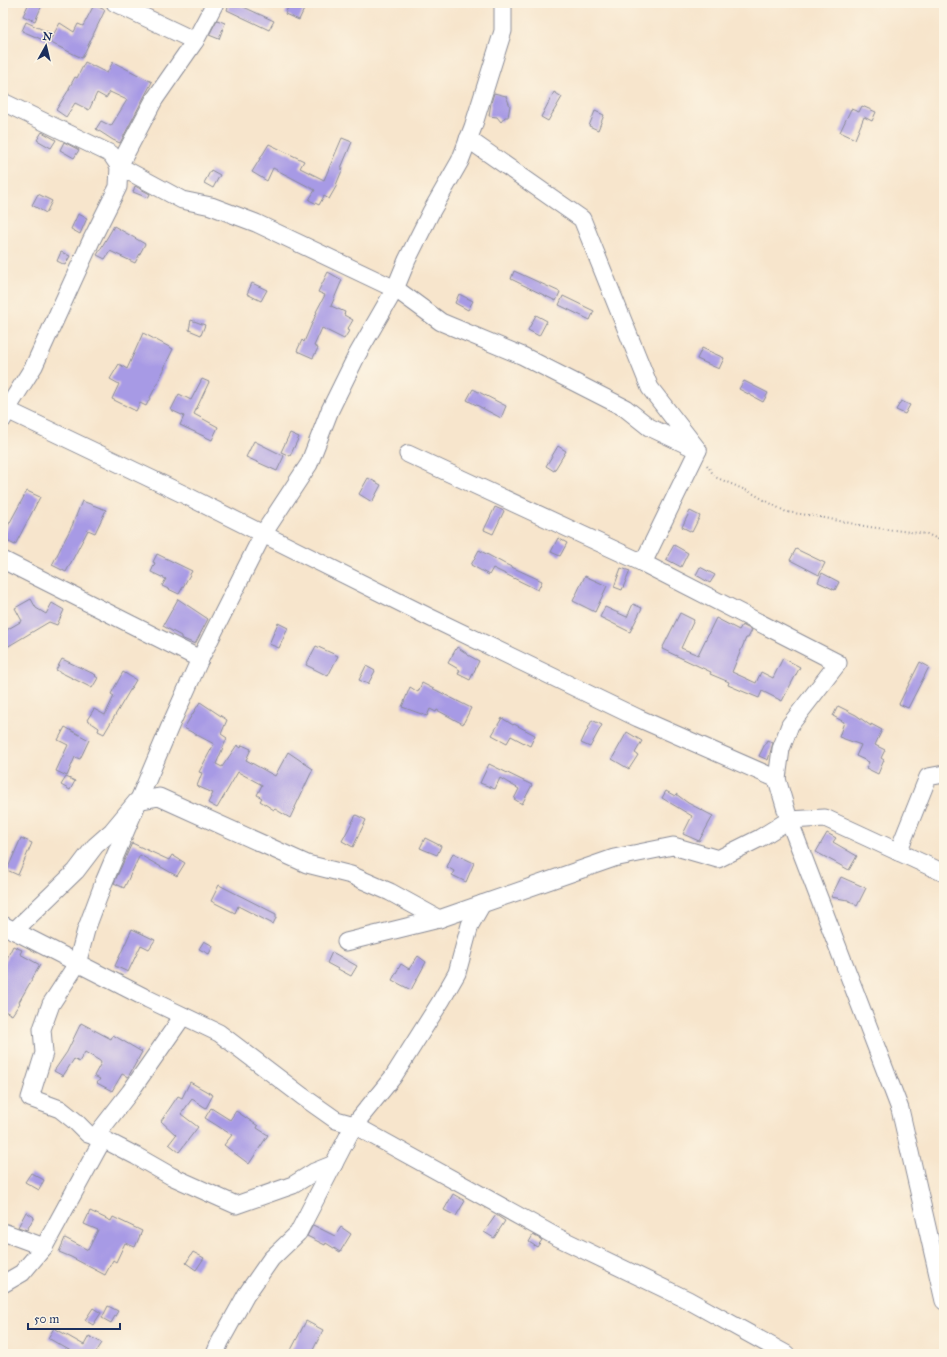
<svg xmlns="http://www.w3.org/2000/svg" width="947" height="1357" viewBox="0 0 947 1357" font-family="'IM FELL Great Primer',serif">
<style>
.building{fill:#a79ae5}
.lines{fill:none;stroke-linecap:round;stroke-linejoin:round}
.minor-casing{stroke:#898a95;stroke-width:19}
.path{stroke:#898a95;stroke-width:2;stroke-dasharray:1 3;stroke-linecap:butt}
.minor{stroke:#fff;stroke-width:17}
</style>
<rect width="100%" height="100%" fill="#fcf5e5"/>
<filter id="ink" filterUnits="userSpaceOnUse"><feTurbulence type="fractalNoise" baseFrequency=".025" numOctaves="2"/><feDisplacementMap in="SourceGraphic" scale="8" xChannelSelector="R" yChannelSelector="G"/><feConvolveMatrix kernelMatrix="1 2 1 2 8 2 1 2 1" color-interpolation-filters="sRGB"/></filter>
<filter id="wash" filterUnits="userSpaceOnUse"><feTurbulence type="fractalNoise" baseFrequency=".012" numOctaves="4" result="noise"/><feDisplacementMap in="SourceGraphic" scale="16" xChannelSelector="R" yChannelSelector="G"/><feGaussianBlur stdDeviation="0.9" result="paint"/><feColorMatrix in="noise" values="0 0 0 0 0 0 0 0 0 0 0 0 0 0 0 0 0 1.4 0 .05"/><feComposite in="paint" operator="in"/></filter>
<g filter="url(#wash)">
<rect width="100%" height="100%" fill="#f7e5cc"/>
<g id="blocks">
<g class="building">
<path d="M 29,3 L 43,3 L 35,21 L 23,16 Z"/>
<path d="M 230,3 L 235,3 L 274,21 L 269,30 L 227,10 Z"/>
<path d="M 290,3 L 307,3 L 299,20 L 285,14 Z"/>
<path d="M 94,5 L 105,10 L 82,58 L 49,42 L 60,23 L 74,32 L 78,24 L 83,26 Z"/>
<path d="M 217,20 L 225,23 L 219,39 L 209,35 Z"/>
<path d="M 26,22 L 52,34 L 48,42 L 22,31 Z"/>
<path d="M 85,62 L 107,73 L 113,62 L 152,82 L 120,143 L 113,140 L 96,129 L 101,121 L 111,126 L 127,100 L 110,92 L 106,98 L 97,93 L 89,110 L 75,103 L 66,117 L 56,110 L 70,88 L 69,88 L 75,77 L 77,78 Z"/>
<path d="M 554,92 L 562,97 L 548,121 L 541,117 Z"/>
<path d="M 494,93 L 506,96 L 510,106 L 508,117 L 505,117 L 501,122 L 497,117 L 489,116 L 491,103 Z"/>
<path d="M 862,106 L 876,112 L 872,121 L 864,117 L 855,139 L 840,132 L 851,109 L 859,112 Z"/>
<path d="M 595,111 L 604,115 L 598,130 L 589,126 Z"/>
<path d="M 42,132 L 56,140 L 51,148 L 37,140 Z"/>
<path d="M 342,138 L 352,142 L 341,168 L 343,168 L 336,185 L 337,185 L 329,199 L 324,196 L 319,205 L 309,200 L 315,190 L 273,168 L 267,181 L 252,172 L 269,144 L 304,161 L 300,168 L 324,180 Z"/>
<path d="M 64,142 L 79,150 L 74,158 L 60,150 Z"/>
<path d="M 211,170 L 220,175 L 213,188 L 204,183 Z"/>
<path d="M 135,186 L 150,194 L 148,198 L 133,192 Z"/>
<path d="M 38,194 L 52,201 L 46,213 L 32,205 Z"/>
<path d="M 78,214 L 87,218 L 80,234 L 71,229 Z"/>
<path d="M 114,226 L 145,244 L 135,263 L 110,251 L 105,259 L 97,255 Z"/>
<path d="M 61,252 L 70,256 L 65,265 L 57,261 Z"/>
<path d="M 514,271 L 560,292 L 556,301 L 511,279 Z"/>
<path d="M 328,272 L 342,280 L 331,306 L 345,312 L 344,315 L 353,320 L 347,330 L 349,331 L 344,339 L 322,328 L 314,346 L 318,348 L 313,358 L 297,351 L 302,340 L 304,342 L 317,312 L 316,312 L 325,295 L 318,292 Z"/>
<path d="M 252,283 L 267,290 L 261,301 L 247,294 Z"/>
<path d="M 459,294 L 473,301 L 468,310 L 455,303 Z"/>
<path d="M 563,296 L 594,311 L 590,320 L 559,305 Z"/>
<path d="M 536,315 L 547,321 L 539,336 L 528,330 Z"/>
<path d="M 191,320 L 205,325 L 201,335 L 189,330 Z"/>
<path d="M 143,333 L 173,349 L 164,368 L 165,368 L 146,406 L 140,403 L 136,411 L 112,399 L 119,384 L 110,379 L 119,364 L 127,369 Z"/>
<path d="M 702,348 L 724,358 L 719,369 L 697,359 Z"/>
<path d="M 202,379 L 209,382 L 194,414 L 218,427 L 212,440 L 180,425 L 184,416 L 171,410 L 179,394 L 191,400 Z"/>
<path d="M 744,381 L 768,393 L 763,402 L 739,389 Z"/>
<path d="M 473,389 L 506,406 L 501,418 L 467,400 Z"/>
<path d="M 901,401 L 910,405 L 905,414 L 896,410 Z"/>
<path d="M 290,433 L 299,437 L 290,456 L 281,452 Z"/>
<path d="M 254,441 L 284,456 L 277,471 L 246,457 Z"/>
<path d="M 558,446 L 566,451 L 554,471 L 546,466 Z"/>
<path d="M 368,478 L 381,485 L 372,502 L 359,494 Z"/>
<path d="M 27,491 L 40,497 L 15,545 L 3,539 L 3,535 Z"/>
<path d="M 82,501 L 106,510 L 95,533 L 88,530 L 66,572 L 52,565 L 72,526 Z"/>
<path d="M 495,507 L 504,511 L 493,534 L 484,530 Z"/>
<path d="M 690,511 L 700,516 L 692,532 L 682,527 Z"/>
<path d="M 558,538 L 567,543 L 560,556 L 551,552 Z"/>
<path d="M 674,545 L 688,553 L 681,567 L 666,559 Z"/>
<path d="M 796,549 L 825,563 L 819,575 L 790,560 Z"/>
<path d="M 479,550 L 505,564 L 542,581 L 538,590 L 493,568 L 489,575 L 471,565 Z"/>
<path d="M 157,554 L 192,571 L 179,594 L 162,586 L 166,579 L 151,572 L 155,563 L 153,562 Z"/>
<path d="M 700,567 L 715,575 L 710,583 L 696,575 Z"/>
<path d="M 621,568 L 630,571 L 622,590 L 614,587 Z"/>
<path d="M 822,573 L 839,582 L 835,590 L 818,582 Z"/>
<path d="M 585,576 L 607,586 L 595,612 L 573,601 Z"/>
<path d="M 31,599 L 36,608 L 46,614 L 52,603 L 64,610 L 57,625 L 49,622 L 7,647 L 3,641 L 3,632 L 22,621 L 15,608 Z"/>
<path d="M 178,599 L 208,619 L 195,644 L 181,638 L 181,636 L 163,626 Z"/>
<path d="M 633,604 L 642,608 L 630,632 L 600,617 L 605,607 L 627,617 Z"/>
<path d="M 680,613 L 694,620 L 681,648 L 698,655 L 716,618 L 739,630 L 742,625 L 752,630 L 748,638 L 746,638 L 732,672 L 756,683 L 761,672 L 773,678 L 783,658 L 800,667 L 782,701 L 762,691 L 759,698 L 742,691 L 728,685 L 729,682 L 710,674 L 711,672 L 662,649 Z"/>
<path d="M 278,623 L 288,628 L 279,648 L 269,644 Z"/>
<path d="M 316,646 L 338,656 L 328,676 L 306,665 Z"/>
<path d="M 457,647 L 466,653 L 466,654 L 479,661 L 470,680 L 458,674 L 460,670 L 448,663 Z"/>
<path d="M 62,659 L 96,675 L 95,676 L 98,678 L 92,688 L 56,670 Z"/>
<path d="M 920,662 L 929,667 L 908,708 L 899,704 Z"/>
<path d="M 366,666 L 375,671 L 368,684 L 359,680 Z"/>
<path d="M 123,672 L 136,680 L 104,734 L 98,731 L 99,728 L 87,720 L 94,709 L 105,715 L 114,696 L 111,694 Z"/>
<path d="M 422,683 L 471,708 L 463,724 L 437,710 L 436,712 L 430,709 L 427,716 L 402,707 L 410,687 L 418,692 Z"/>
<path d="M 200,702 L 227,720 L 221,734 L 227,738 L 216,764 L 222,767 L 237,745 L 241,748 L 242,745 L 251,749 L 246,760 L 275,776 L 288,752 L 313,769 L 290,818 L 275,809 L 274,810 L 260,801 L 262,798 L 257,795 L 262,785 L 238,772 L 217,808 L 208,803 L 213,793 L 197,786 L 202,773 L 199,772 L 214,744 L 184,728 Z"/>
<path d="M 838,706 L 856,715 L 871,726 L 871,724 L 882,730 L 875,745 L 885,750 L 881,758 L 884,760 L 878,774 L 866,768 L 869,762 L 856,756 L 861,745 L 839,737 L 844,722 L 833,716 Z"/>
<path d="M 502,718 L 513,725 L 514,724 L 535,735 L 530,746 L 511,736 L 507,743 L 492,735 Z"/>
<path d="M 592,720 L 602,725 L 590,747 L 581,743 Z"/>
<path d="M 65,727 L 89,740 L 80,759 L 75,757 L 67,776 L 56,771 L 68,745 L 58,740 Z"/>
<path d="M 627,732 L 642,741 L 635,753 L 638,755 L 629,769 L 612,759 Z"/>
<path d="M 767,740 L 773,743 L 768,760 L 759,756 Z"/>
<path d="M 489,764 L 532,785 L 522,804 L 514,799 L 519,789 L 500,778 L 495,789 L 480,783 Z"/>
<path d="M 66,777 L 75,781 L 70,790 L 61,785 Z"/>
<path d="M 666,791 L 675,796 L 676,794 L 688,803 L 713,816 L 699,841 L 683,834 L 692,816 L 662,798 Z"/>
<path d="M 356,815 L 366,820 L 353,847 L 342,841 Z"/>
<path d="M 827,833 L 836,838 L 833,842 L 857,856 L 849,870 L 816,852 Z"/>
<path d="M 21,838 L 32,843 L 18,875 L 7,870 Z"/>
<path d="M 425,838 L 441,846 L 437,855 L 420,848 Z"/>
<path d="M 132,843 L 169,860 L 172,855 L 185,863 L 177,876 L 140,855 L 124,888 L 114,883 Z"/>
<path d="M 453,853 L 474,863 L 466,882 L 452,875 L 454,871 L 447,867 Z"/>
<path d="M 841,877 L 866,888 L 857,906 L 848,900 L 831,897 Z"/>
<path d="M 219,885 L 276,914 L 276,918 L 273,924 L 238,906 L 235,913 L 211,901 Z"/>
<path d="M 132,929 L 155,940 L 149,949 L 141,945 L 128,972 L 115,966 Z"/>
<path d="M 204,941 L 213,946 L 209,954 L 199,949 Z"/>
<path d="M 13,946 L 22,950 L 20,954 L 40,965 L 19,1002 L 20,1003 L 12,1015 L 3,1010 L 3,966 Z"/>
<path d="M 332,952 L 357,966 L 351,976 L 327,963 Z"/>
<path d="M 418,956 L 426,962 L 411,990 L 392,980 L 401,964 L 409,969 Z"/>
<path d="M 81,1023 L 111,1039 L 113,1035 L 142,1052 L 128,1077 L 122,1074 L 112,1091 L 97,1083 L 100,1079 L 94,1076 L 101,1063 L 100,1061 L 85,1052 L 79,1062 L 74,1059 L 63,1076 L 54,1071 L 67,1052 Z"/>
<path d="M 190,1082 L 213,1095 L 206,1108 L 192,1099 L 181,1114 L 198,1127 L 179,1152 L 169,1144 L 176,1135 L 161,1121 L 178,1096 L 182,1098 Z"/>
<path d="M 211,1108 L 230,1120 L 236,1111 L 258,1126 L 257,1128 L 268,1135 L 249,1164 L 224,1145 L 232,1135 L 205,1118 Z"/>
<path d="M 31,1173 L 44,1180 L 39,1190 L 25,1182 Z"/>
<path d="M 453,1194 L 465,1201 L 456,1216 L 444,1210 Z"/>
<path d="M 90,1211 L 111,1221 L 113,1217 L 142,1231 L 135,1247 L 125,1243 L 116,1262 L 113,1260 L 105,1275 L 71,1257 L 59,1252 L 65,1238 L 88,1250 L 98,1230 L 84,1224 Z"/>
<path d="M 26,1212 L 34,1217 L 27,1230 L 18,1227 Z"/>
<path d="M 496,1215 L 505,1221 L 494,1238 L 484,1232 Z"/>
<path d="M 313,1225 L 335,1236 L 341,1227 L 351,1234 L 340,1252 L 326,1243 L 325,1245 L 307,1236 Z"/>
<path d="M 533,1235 L 542,1240 L 537,1247 L 529,1242 Z"/>
<path d="M 193,1252 L 204,1258 L 196,1270 L 186,1263 Z"/>
<path d="M 108,1306 L 118,1311 L 111,1323 L 102,1318 Z"/>
<path d="M 93,1308 L 101,1313 L 93,1325 L 85,1320 Z"/>
<path d="M 306,1321 L 323,1330 L 311,1354 L 289,1354 Z"/>
<path d="M 54,1328 L 84,1345 L 89,1336 L 102,1343 L 96,1352 L 99,1354 L 76,1354 L 48,1338 Z"/>
</g>
</g>
</g>
<g filter="url(#ink)">
<use href="#blocks" fill-opacity="0" stroke="#898a95" stroke-width="1"/>
<g class="lines">
<defs>
<g id="minor">
<path d="M 115,3 L 195,41"/>
<path d="M 215,3 L 195,41 L 154,100 L 119,166 L 182,200 L 211,206 L 256,223 L 395,289 L 400,292 L 441,322 L 523,356 L 625,408 L 649,427 L 698,450"/>
<path d="M 3,102 L 111,154 L 119,166 L 118,187 L 91,241 L 34,366 L 7,409 L 3,419"/>
<path d="M 468,139 L 582,219 L 650,388 L 698,450 L 643,563"/>
<path d="M 3,408 L 185,495 L 429,617 L 638,718 L 777,779"/>
<path d="M 408,454 L 643,563 L 838,663 L 790,725 L 781,749 L 777,779 L 789,820 L 900,1109 L 944,1301"/>
<path d="M 3,560 L 200,659"/>
<path d="M 898,852 L 928,777 L 944,774"/>
<path d="M 3,925 L 148,999 L 219,1033 L 302,1096 L 336,1120 L 354,1125 L 555,1236 L 688,1300 L 786,1354"/>
<path d="M 14,931 L 76,871 L 95,846 L 112,831 L 137,801 L 159,797 L 307,864 L 351,875 L 390,892 L 439,919"/>
<path d="M 346,942 L 439,919 L 614,858 L 673,846 L 718,859 L 760,838 L 789,820 L 825,818 L 944,873"/>
<path d="M 95,1137 L 130,1092 L 183,1016"/>
<path d="M 103,1139 L 88,1134 L 75,1121 L 60,1109 L 30,1098 L 44,1053 L 42,1029 L 51,1004 L 77,964 L 86,930 L 104,882 L 171,724 L 200,659 L 263,534 L 309,464 L 330,410 L 357,355 L 395,289 L 407,260 L 431,212 L 460,161 L 473,127 L 503,31 L 503,3"/>
<path d="M 3,1232 L 44,1247"/>
<path d="M 3,1284 L 22,1273 L 44,1247 L 103,1139 L 136,1156 L 171,1176 L 236,1205 L 293,1185 L 314,1172 L 334,1164"/>
<path d="M 215,1354 L 220,1342 L 246,1295 L 271,1259 L 298,1233 L 354,1125 L 393,1077 L 441,1001 L 457,973 L 470,925 L 482,904"/>
</g>
</defs>
<use href="#minor" class="minor-casing"/>
<path class="path" d="M 707,465 L 715,477 L 750,492 L 786,512 L 815,516 L 869,527 L 927,534 L 944,542"/>
<use href="#minor" class="minor"/>
</g>
</g>
<rect width="947" height="1357" fill="none" stroke="#fcf5e5" stroke-width="16"/>
<g transform="translate(46 46) rotate(8)" stroke="#fcf5e5" stroke-width="3" paint-order="stroke">
<path d="M0-3L7 15L0 10L-7 15Z" fill="#1b2f5e"/>
<text y="-6" font-size="11" font-weight="bold" text-anchor="middle" fill="#1b2f5e">N</text>
</g>
<path d="M28 1323v6h92v-6" fill="none" stroke="#1b2f5e" stroke-width="2"/>
<text x="34" y="1323" font-size="12" fill="#1b2f5e" stroke="#fcf5e5" stroke-width="3" paint-order="stroke">50 m</text>
</svg>
